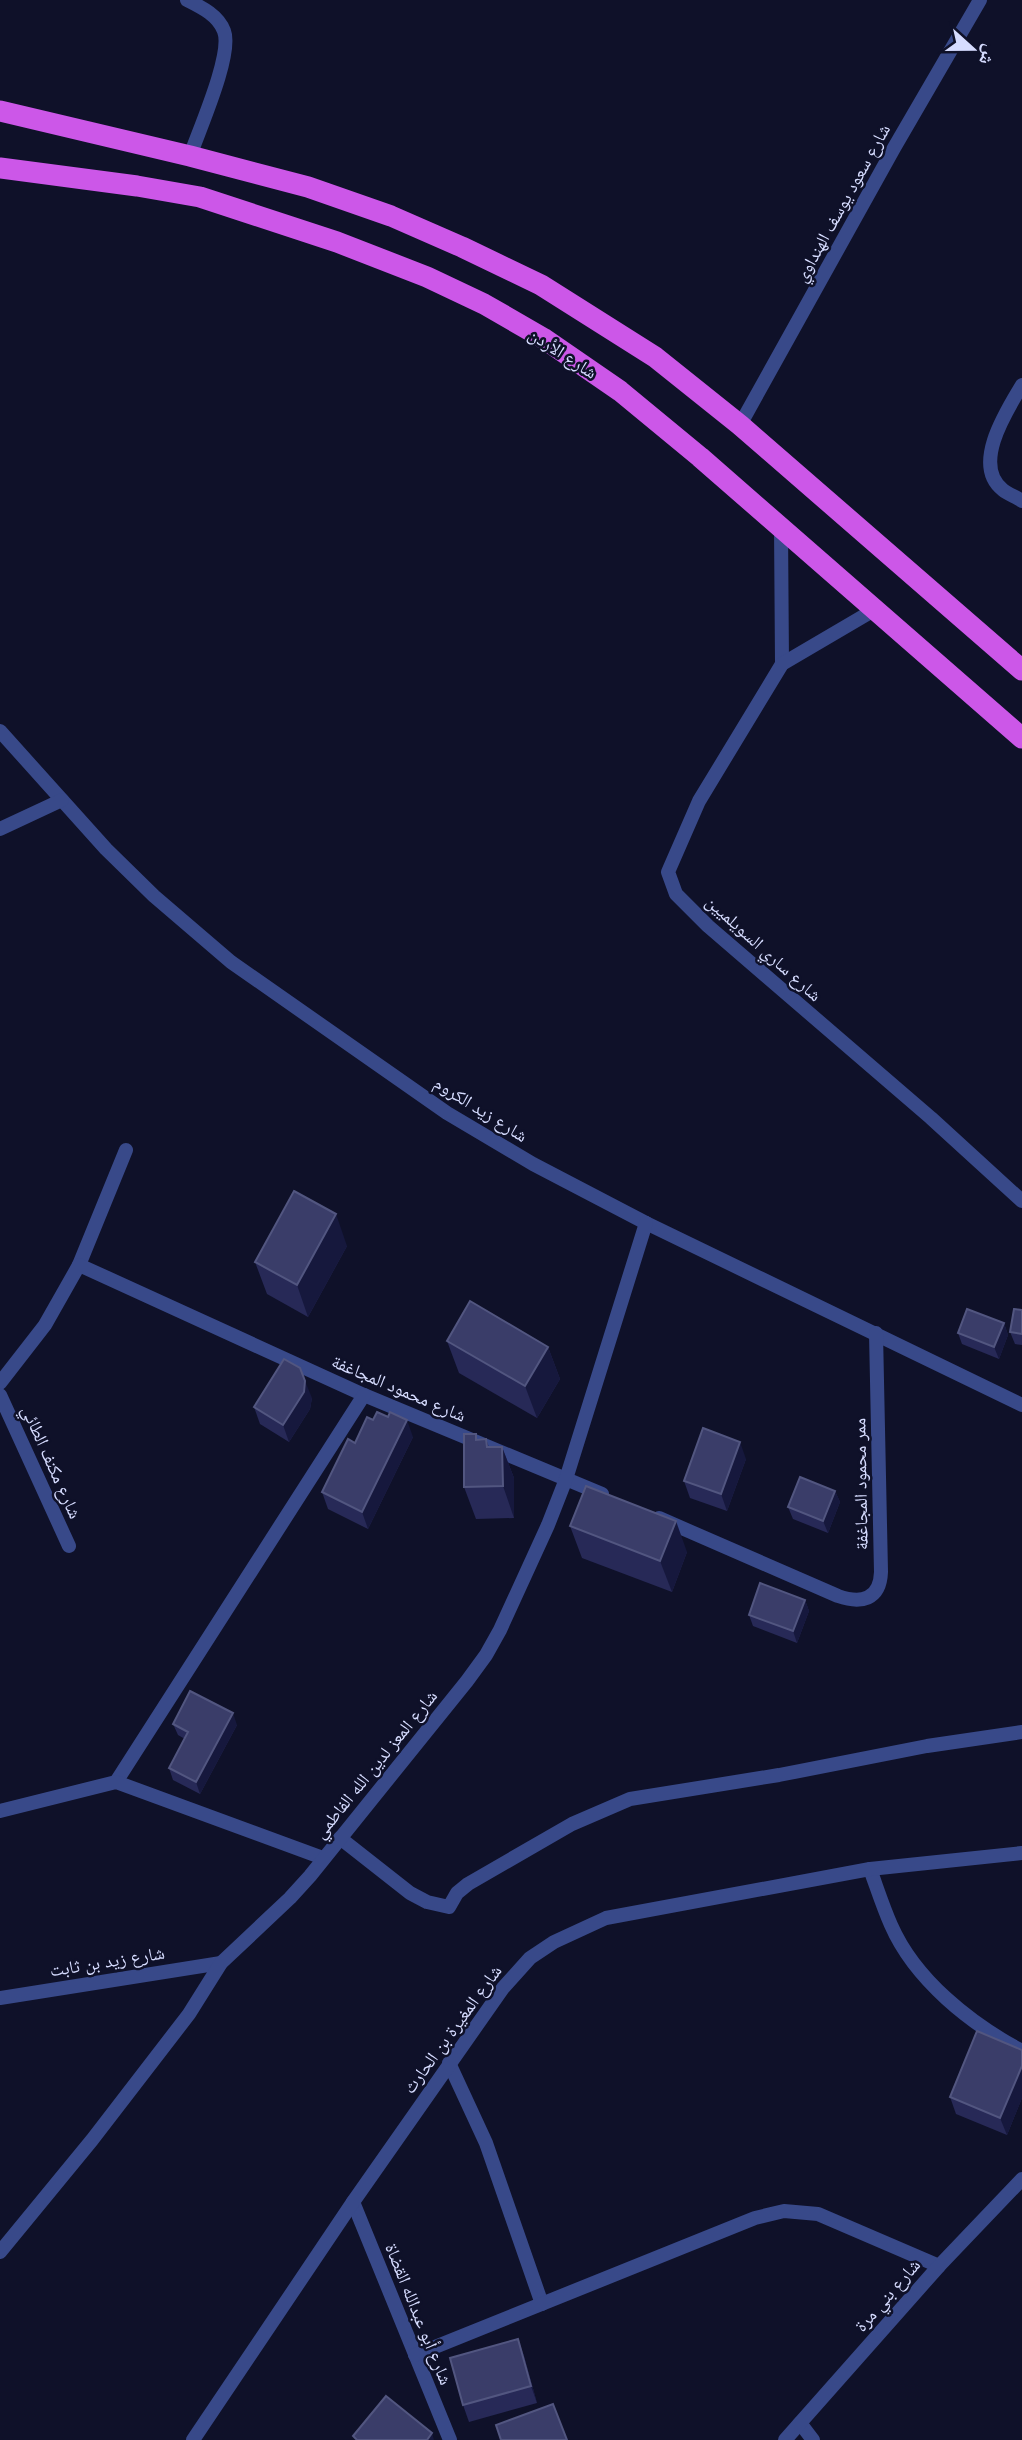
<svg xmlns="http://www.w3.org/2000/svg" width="1022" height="2440" viewBox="0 0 1022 2440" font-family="Poppins,'Noto Naskh Arabic',sans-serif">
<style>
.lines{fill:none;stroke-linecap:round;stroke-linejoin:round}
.minor{stroke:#384989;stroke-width:14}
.trunk{stroke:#cc57e8;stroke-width:21}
.wall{fill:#272957}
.shaded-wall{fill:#16183d}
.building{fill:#3a3d69;stroke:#525680;stroke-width:2}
.labels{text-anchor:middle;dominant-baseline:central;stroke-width:5;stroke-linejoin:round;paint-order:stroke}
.street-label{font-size:18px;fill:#d6dcff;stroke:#0f1129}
</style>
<rect width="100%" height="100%" fill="#0f1129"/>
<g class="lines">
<g class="minor">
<path d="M 187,0 C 201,7 218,15 224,31 C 233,54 199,130 190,156"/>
<path d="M 1022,385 C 1007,410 971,465 1003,490 C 1008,494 1016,497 1022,501"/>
<path d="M 740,425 L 894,148 L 980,0"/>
<path d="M 781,527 L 782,664"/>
<path d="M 874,610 L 782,664 L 699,801 L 668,872 L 676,894 L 708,926 L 931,1118 L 1022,1201"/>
<path d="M 0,731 L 106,849 L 154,896 L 231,962 L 447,1113 L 533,1164 L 646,1223 L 1022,1405"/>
<path d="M 0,829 L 62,800"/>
<path d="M 79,1265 L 126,1150"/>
<path d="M 0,1383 L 45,1325 L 79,1265 L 364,1395 L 602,1494"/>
<path d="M 0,1395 L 69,1546"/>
<path d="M 659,1518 L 838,1596 C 861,1604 880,1600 881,1572 L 876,1333"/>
<path d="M 116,1782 L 364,1395"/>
<path d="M 0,1811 L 116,1782 L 323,1858"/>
<path d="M 340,1838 L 410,1893 L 427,1902 L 449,1907 L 457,1893 L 468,1884 L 572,1824 L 630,1799 L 779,1775 L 927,1746 L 1022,1732"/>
<path d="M 870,1869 C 877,1888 883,1907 891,1925 C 915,1980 971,2024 1022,2051"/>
<path d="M 0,1998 L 221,1963"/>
<path d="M 449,2063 L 486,2143 L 542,2304"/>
<path d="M 353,2202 L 450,2440"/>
<path d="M 0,2252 L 92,2140 L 189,2014 L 221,1963 L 290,1898 L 310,1876 L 467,1681 L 486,1655 L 500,1630 L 548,1525 L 566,1479 L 646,1223"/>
<path d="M 415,2355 L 755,2218 L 784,2211 L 818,2214 L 939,2266"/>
<path d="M 800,2423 L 813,2440"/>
<path d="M 193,2440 L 353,2202 L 503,1988 L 530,1958 L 554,1942 L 606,1918 L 870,1869 L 1022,1853"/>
<path d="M 785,2440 L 939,2266 L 1022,2179"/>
</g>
<g class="trunk">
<path d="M 0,111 L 190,156 L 308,187 L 391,216 L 462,247 L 541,285 L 655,357 L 740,425 L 1022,670"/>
<path d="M 0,168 L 137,186 L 200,197 L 337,242 L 427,277 L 484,304 L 543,338 L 620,391 L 700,457 L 1022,738"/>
</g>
</g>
<g class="wall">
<path d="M 347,1246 L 308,1317 L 267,1294 L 255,1262 Z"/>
<path d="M 1022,1310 L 1022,1345 L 1015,1344 L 1010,1332 Z"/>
<path d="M 1004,1323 L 1008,1335 L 999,1359 L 962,1344 L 958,1333 Z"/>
<path d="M 447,1341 L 548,1347 L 560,1379 L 537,1418 L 459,1373 Z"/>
<path d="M 312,1398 L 310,1409 L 289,1442 L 260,1424 L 254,1407 Z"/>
<path d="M 413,1437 L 368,1529 L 328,1509 L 322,1492 L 355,1443 Z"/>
<path d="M 486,1439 L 489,1447 L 502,1447 L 514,1478 L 514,1518 L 476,1519 L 464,1487 L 478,1440 Z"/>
<path d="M 746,1459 L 727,1511 L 690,1498 L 684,1481 Z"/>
<path d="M 835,1491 L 840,1502 L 828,1533 L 793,1519 L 788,1507 Z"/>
<path d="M 570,1526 L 687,1552 L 672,1592 L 582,1558 Z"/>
<path d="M 805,1600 L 809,1611 L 797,1643 L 753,1626 L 749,1615 Z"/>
<path d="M 173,1724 L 237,1725 L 200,1794 L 173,1780 L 169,1768 L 185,1739 L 178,1735 Z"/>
<path d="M 1022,2050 L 1022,2098 L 1007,2135 L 956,2114 L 950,2097 Z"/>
<path d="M 518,2339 L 524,2356 L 537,2403 L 469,2422 L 463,2405 Z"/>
</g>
<g class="shaded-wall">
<path d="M 336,1214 L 347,1246 L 308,1317 L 297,1285 Z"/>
<path d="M 1004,1323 L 1008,1335 L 999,1359 L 994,1347 Z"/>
<path d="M 548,1347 L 560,1379 L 537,1418 L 525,1386 Z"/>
<path d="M 305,1381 L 312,1398 L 310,1409 L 289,1442 L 283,1425 Z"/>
<path d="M 407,1420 L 413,1437 L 368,1529 L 362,1512 Z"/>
<path d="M 740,1442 L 746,1459 L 727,1511 L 721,1494 Z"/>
<path d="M 502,1447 L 514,1478 L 514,1518 L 503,1486 Z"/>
<path d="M 835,1491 L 840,1502 L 828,1533 L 823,1521 Z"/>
<path d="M 676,1521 L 687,1552 L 672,1592 L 660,1561 Z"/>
<path d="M 805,1600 L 809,1611 L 797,1643 L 793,1631 Z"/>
<path d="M 233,1713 L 237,1725 L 200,1794 L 196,1782 Z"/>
<path d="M 1022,2066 L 1022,2098 L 1007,2135 L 1000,2118 Z"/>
<path d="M 518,2339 L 524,2356 L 537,2403 L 531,2386 Z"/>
<path d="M 432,2433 L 434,2440 L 427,2440 Z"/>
</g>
<g class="building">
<path d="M 294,1191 L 336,1214 L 297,1285 L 255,1262 Z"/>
<path d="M 470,1301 L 548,1347 L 525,1386 L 447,1341 Z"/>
<path d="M 967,1309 L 1004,1323 L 994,1347 L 958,1333 Z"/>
<path d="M 1014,1309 L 1022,1310 L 1022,1334 L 1010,1332 Z"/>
<path d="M 284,1359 L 300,1368 L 305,1381 L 304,1392 L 283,1425 L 254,1407 Z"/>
<path d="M 377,1412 L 388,1417 L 390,1412 L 407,1420 L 362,1512 L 322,1492 L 348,1439 L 355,1443 L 367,1417 L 373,1420 Z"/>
<path d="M 703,1428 L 740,1442 L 721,1494 L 684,1481 Z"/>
<path d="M 464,1434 L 476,1434 L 476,1440 L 486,1439 L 487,1447 L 502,1447 L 503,1486 L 464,1487 Z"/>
<path d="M 800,1477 L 835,1491 L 823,1521 L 788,1507 Z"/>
<path d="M 586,1486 L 676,1521 L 660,1561 L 570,1526 Z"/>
<path d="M 760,1583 L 805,1600 L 793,1631 L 749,1615 Z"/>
<path d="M 190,1691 L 233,1713 L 196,1782 L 169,1768 L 188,1732 L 173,1724 Z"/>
<path d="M 977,2031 L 1022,2050 L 1022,2066 L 1000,2118 L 950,2097 Z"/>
<path d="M 518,2339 L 531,2386 L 463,2405 L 450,2358 Z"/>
<path d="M 386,2396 L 432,2433 L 427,2440 L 357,2440 L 353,2436 Z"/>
<path d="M 553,2404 L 567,2440 L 501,2440 L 496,2425 Z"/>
</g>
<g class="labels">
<g class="street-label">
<text transform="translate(842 203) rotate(-61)">شارع سعود يوسف الهنداوي</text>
<text transform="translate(563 353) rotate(33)">شارع الأردن</text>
<text transform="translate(764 948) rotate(42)">شارع ساري السويلميين</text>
<text transform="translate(481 1109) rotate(32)">شارع زيد الكروم</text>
<text transform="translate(399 1388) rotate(23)">شارع محمود المجاغفة</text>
<text transform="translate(52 1462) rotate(66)">شارع مكنف الطائي</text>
<text transform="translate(860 1484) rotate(-91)">ممر محمود المجاغفة</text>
<text transform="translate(375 1764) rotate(-51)">شارع المعز لدين الله الفاطمي</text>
<text transform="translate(107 1961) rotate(-9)">شارع زيد بن ثابت</text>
<text transform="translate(452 2029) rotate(-54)">شارع المغيرة بن الحارث</text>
<text transform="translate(887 2295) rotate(-49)">شارع بني مرة</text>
<text transform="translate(419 2314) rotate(68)">شارع أبو عبدالله القضاة</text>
</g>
</g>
<g transform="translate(973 49) rotate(111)" stroke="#0f1129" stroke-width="5" paint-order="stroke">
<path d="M0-5L12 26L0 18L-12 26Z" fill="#d6dcff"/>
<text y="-10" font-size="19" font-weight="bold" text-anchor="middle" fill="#d6dcff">ش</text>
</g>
</svg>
